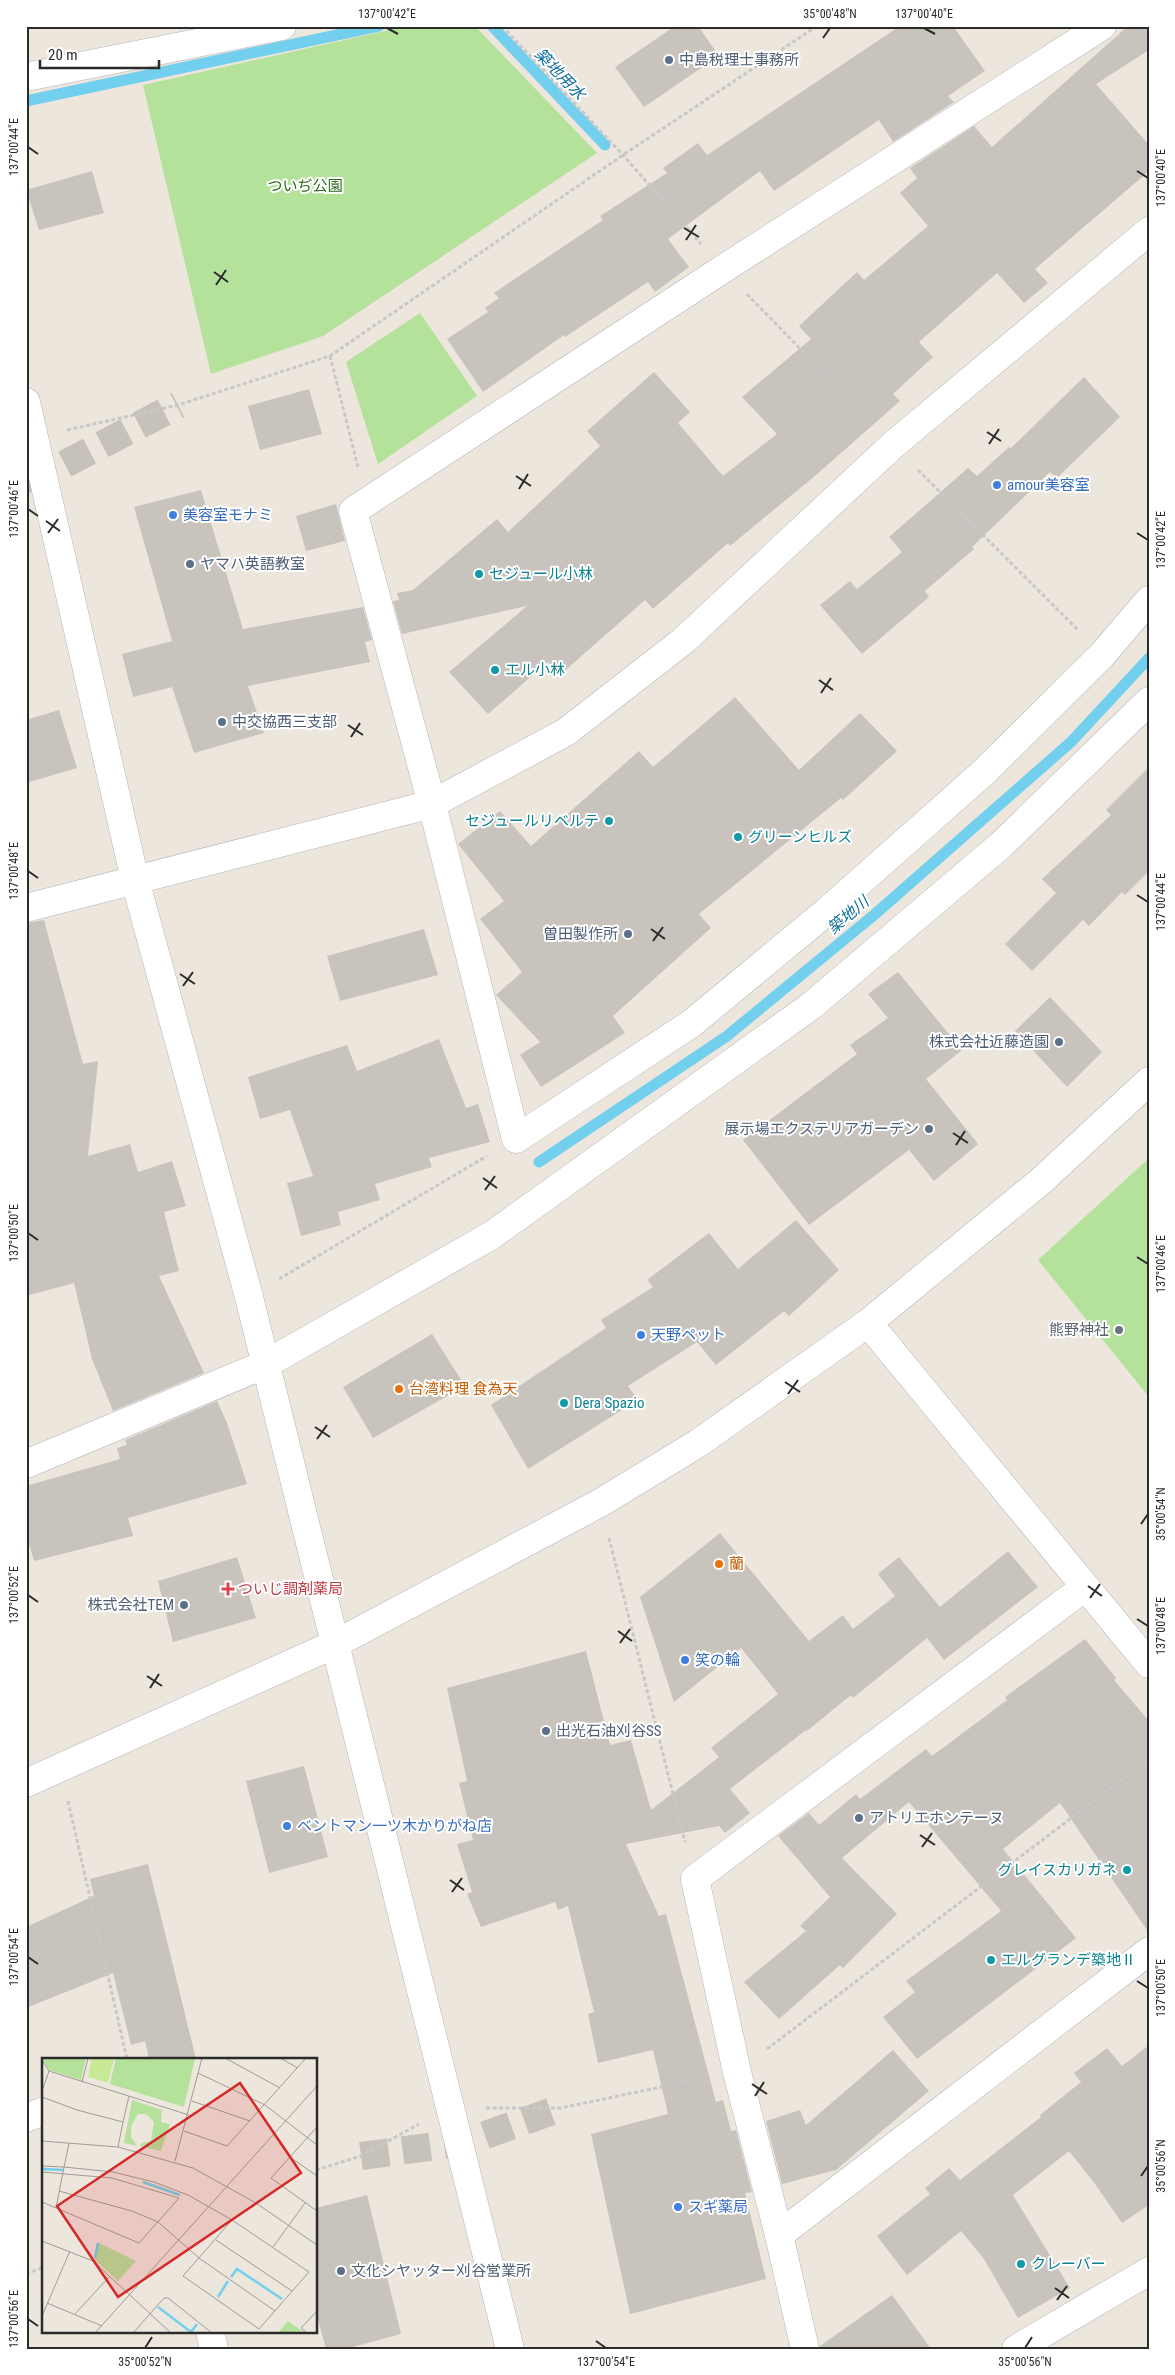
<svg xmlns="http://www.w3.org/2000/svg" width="1175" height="2375" viewBox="0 0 1175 2375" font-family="'Roboto Condensed','Noto Sans JP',sans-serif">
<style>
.green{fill:#b4e29b}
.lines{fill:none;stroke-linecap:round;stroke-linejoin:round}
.stream{stroke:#72cfed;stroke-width:11}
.building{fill:#c8c3bd}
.minor-tunnel{stroke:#c6c1b9;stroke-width:28;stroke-dasharray:28 14;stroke-linecap:butt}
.minor-casing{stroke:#b1b4be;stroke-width:29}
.path{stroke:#c8c8c8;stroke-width:3;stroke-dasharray:4 2.5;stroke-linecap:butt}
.minor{stroke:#fff;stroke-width:28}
.ticks{fill:none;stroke:#2b2b2b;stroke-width:2}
.service-dot{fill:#5c6f8a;stroke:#fff;stroke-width:2}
.shop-dot{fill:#3f7fe0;stroke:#fff;stroke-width:2}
.culture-dot{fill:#0f9aa8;stroke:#fff;stroke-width:2}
.worship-dot{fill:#6b7280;stroke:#fff;stroke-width:2}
.food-dot{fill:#e8710a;stroke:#fff;stroke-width:2}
.health-dot{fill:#e0444e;stroke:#fff;stroke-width:2}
.labels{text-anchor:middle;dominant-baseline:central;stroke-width:4;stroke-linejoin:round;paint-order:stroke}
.service-label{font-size:15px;fill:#4e5e75;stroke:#fff;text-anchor:start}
.park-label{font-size:15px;fill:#2c681b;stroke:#fff}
.shop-label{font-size:15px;fill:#366cbe;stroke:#fff;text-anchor:start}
.culture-label{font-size:15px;fill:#0d838f;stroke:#fff;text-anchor:start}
.worship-label{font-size:15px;fill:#5b616d;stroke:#fff;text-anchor:end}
.food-label{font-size:15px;fill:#c56008;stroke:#fff;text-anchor:start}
.health-label{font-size:15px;fill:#be3a42;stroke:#fff;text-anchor:start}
.water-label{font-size:16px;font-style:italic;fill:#0f6d9b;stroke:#fff}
.inset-river{fill:none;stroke:#72cfed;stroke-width:2.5}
.inset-road{fill:none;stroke:#9f9b96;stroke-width:1}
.view{fill:#d62828;fill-opacity:0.15;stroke:#d62828;stroke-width:2.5}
.inset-edge{fill:none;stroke:#2b2b2b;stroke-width:2.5}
.neatline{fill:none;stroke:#2b2b2b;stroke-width:2}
.ticks-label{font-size:12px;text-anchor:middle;fill:#2b2b2b}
</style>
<rect width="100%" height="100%" fill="#ede6dd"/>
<g class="green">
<path d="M 407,26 L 475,26 L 597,153 L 323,336 L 211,374 L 143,85 Z"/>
<path d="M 420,313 L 477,396 L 378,464 L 346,362 Z"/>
<path d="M 1149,1158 L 1149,1397 L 1038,1260 Z"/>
</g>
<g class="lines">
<g class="stream">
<path d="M 492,26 L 605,145"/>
<path d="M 26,101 L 379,26"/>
<path d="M 539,1162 L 727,1036 L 874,915 L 1071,742 L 1149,658"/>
</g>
</g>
<g class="building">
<path d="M 675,26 L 698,26 L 719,56 L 644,107 L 615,67 Z"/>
<path d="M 900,26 L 953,26 L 985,71 L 948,96 L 954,102 L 893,142 L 879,120 L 774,191 L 760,171 L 668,239 L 689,267 L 655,292 L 648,282 L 565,337 L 564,335 L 483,392 L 447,339 L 488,312 L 485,308 L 499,298 L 494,293 L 603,220 L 600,216 L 667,173 L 663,168 L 698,143 L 707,155 Z"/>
<path d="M 1128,26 L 1149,26 L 1149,50 L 1096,84 L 1149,145 L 1149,171 L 1035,269 L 1048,283 L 1024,303 L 997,273 L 919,342 L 933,357 L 893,394 L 900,401 L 816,475 L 730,546 L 728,543 L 653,609 L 645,600 L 560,675 L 548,662 L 488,714 L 449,672 L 527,606 L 402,634 L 393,601 L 399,600 L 397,593 L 413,590 L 497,519 L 508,532 L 600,446 L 587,431 L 654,372 L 690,412 L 678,423 L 723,476 L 777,434 L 742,397 L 811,339 L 799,326 L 857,272 L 864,280 L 928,226 L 900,193 L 917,178 L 910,168 L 974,126 L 992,147 Z"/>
<path d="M 92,171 L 104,213 L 39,230 L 26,190 Z"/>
<path d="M 1084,377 L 1120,417 L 1057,478 L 1050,472 L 972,547 L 974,549 L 925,591 L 929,597 L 862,654 L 820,605 L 850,581 L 857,589 L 902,552 L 889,537 L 968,468 L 977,476 L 1009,447 L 1010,449 Z"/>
<path d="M 309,389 L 322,434 L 260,450 L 248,406 Z"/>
<path d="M 201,490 L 243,629 L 363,607 L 372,640 L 365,642 L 370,662 L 248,686 L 264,733 L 194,753 L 172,687 L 133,697 L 122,654 L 172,641 L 134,507 Z"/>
<path d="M 336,504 L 345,541 L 306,551 L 296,516 Z"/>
<path d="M 735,697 L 799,770 L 860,713 L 897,751 L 843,800 L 841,798 L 699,914 L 711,928 L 613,1016 L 625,1033 L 541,1087 L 520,1055 L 540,1042 L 496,995 L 522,972 L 480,919 L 504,901 L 458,844 L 500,811 L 531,846 L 639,751 L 653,767 Z"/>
<path d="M 59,710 L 77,768 L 26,783 L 26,720 Z"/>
<path d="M 1149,767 L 1149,871 L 1125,895 L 1122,892 L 1089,926 L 1083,920 L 1032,971 L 1005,944 L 1056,893 L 1042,879 L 1111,815 L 1106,810 Z"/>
<path d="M 44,920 L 83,1064 L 98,1061 L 88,1156 L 130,1144 L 138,1172 L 172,1161 L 186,1206 L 164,1212 L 179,1271 L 159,1276 L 204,1373 L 113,1411 L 92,1359 L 74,1283 L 26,1296 L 26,923 Z"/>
<path d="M 424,929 L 438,975 L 340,1001 L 327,956 Z"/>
<path d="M 898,972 L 962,1050 L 926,1079 L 978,1144 L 934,1181 L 909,1150 L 809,1225 L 743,1140 L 857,1054 L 850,1045 L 888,1018 L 868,994 Z"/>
<path d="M 1050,997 L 1102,1052 L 1067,1087 L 1015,1031 Z"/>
<path d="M 439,1039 L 466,1108 L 478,1104 L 490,1142 L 429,1158 L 432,1167 L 375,1184 L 380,1200 L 338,1212 L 341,1225 L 301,1236 L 287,1183 L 313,1176 L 290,1110 L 260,1119 L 248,1077 L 347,1045 L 357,1071 Z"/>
<path d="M 796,1220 L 839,1270 L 789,1316 L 784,1311 L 716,1365 L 697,1342 L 628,1386 L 638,1400 L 528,1469 L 491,1405 L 606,1328 L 601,1320 L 653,1287 L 647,1280 L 709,1233 L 738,1269 Z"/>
<path d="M 432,1334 L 465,1386 L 373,1438 L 343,1387 Z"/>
<path d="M 217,1401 L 227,1423 L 247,1484 L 128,1518 L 133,1536 L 34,1561 L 26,1533 L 26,1486 L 120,1459 L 117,1448 L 127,1445 L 125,1440 Z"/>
<path d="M 720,1533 L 809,1641 L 843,1615 L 853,1629 L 895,1596 L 878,1574 L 899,1557 L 940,1607 L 1008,1551 L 1038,1587 L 944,1660 L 927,1638 L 853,1698 L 851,1695 L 807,1731 L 806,1730 L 730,1789 L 750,1813 L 725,1833 L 719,1826 L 626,1844 L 659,1916 L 666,1914 L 716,2102 L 723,2100 L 731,2131 L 736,2130 L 752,2192 L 745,2193 L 766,2279 L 630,2314 L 591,2134 L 668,2114 L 653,2050 L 598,2063 L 588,2014 L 594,2012 L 568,1906 L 558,1910 L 555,1902 L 481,1927 L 467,1894 L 472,1892 L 457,1844 L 473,1840 L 459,1783 L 467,1781 L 447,1688 L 586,1651 L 610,1745 L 631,1740 L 651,1810 L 719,1757 L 711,1748 L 778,1694 L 741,1648 L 674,1702 L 640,1597 Z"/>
<path d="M 237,1557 L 256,1618 L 173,1642 L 158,1581 Z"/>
<path d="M 1085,1639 L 1116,1678 L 1114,1680 L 1149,1721 L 1149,1933 L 1060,1803 L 1003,1849 L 1076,1938 L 917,2059 L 883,2017 L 915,1992 L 906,1981 L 1001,1911 L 909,1802 L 842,1858 L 897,1914 L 843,1968 L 840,1965 L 779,2019 L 744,1982 L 806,1931 L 800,1926 L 830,1897 L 778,1836 L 809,1813 L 819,1825 L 856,1794 L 860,1799 L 926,1749 L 932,1756 L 1007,1700 L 1005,1697 Z"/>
<path d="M 304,1766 L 328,1857 L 269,1873 L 246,1781 Z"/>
<path d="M 148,1864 L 196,2059 L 149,2059 L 145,2041 L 131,2045 L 113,1973 L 26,2008 L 26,1927 L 94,1896 L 90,1879 Z"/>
<path d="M 1149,2045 L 1149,2205 L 1122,2223 L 1095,2184 L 1069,2151 L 1013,2195 L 1070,2288 L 1018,2318 L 984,2259 L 961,2231 L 907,2275 L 877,2236 L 930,2194 L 925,2188 L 949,2168 L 960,2180 L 1041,2117 L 1040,2115 L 1081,2082 L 1074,2073 L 1107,2048 L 1122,2066 Z"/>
<path d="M 893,2050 L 929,2091 L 836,2170 L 782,2184 L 766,2121 L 800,2110 L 806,2125 Z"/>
<path d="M 367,2195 L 401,2334 L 345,2349 L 326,2349 L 316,2312 L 316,2208 Z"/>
<path d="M 892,2295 L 931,2349 L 820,2349 L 820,2346 Z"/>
</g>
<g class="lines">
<g class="minor-tunnel">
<path d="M 26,479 L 42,476 L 178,405"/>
<path d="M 361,2156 L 466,2142 L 561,2108"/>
</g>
<defs>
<g id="minor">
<path d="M 1102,26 L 723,269 L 353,511 L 432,804 L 516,1139 L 692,1023 L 826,912 L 984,772 L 1102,655 L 1149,600"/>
<path d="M 26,77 L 282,26"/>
<path d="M 26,402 L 135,880 L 249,1297 L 510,2349"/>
<path d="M 26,908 L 432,804 L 566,732 L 683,641 L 893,445 L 1149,231"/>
<path d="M 868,1323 L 1149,1664"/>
<path d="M 26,1464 L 266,1364 L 492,1235 L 811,1006 L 1001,845 L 1149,701"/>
<path d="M 26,1783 L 335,1644 L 600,1503 L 697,1444 L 868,1323 L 1041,1181 L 1149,1081"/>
<path d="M 26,2118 L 44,2111"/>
<path d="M 779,2235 L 1149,1951"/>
<path d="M 210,2331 L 214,2349"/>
<path d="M 805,2349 L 779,2235 L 737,2072 L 695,1879 L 1085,1587"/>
<path d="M 1016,2349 L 1149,2271"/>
</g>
</defs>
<use href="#minor" class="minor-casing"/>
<g class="path">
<path d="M 502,26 L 623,155 L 701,244"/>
<path d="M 747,294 L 870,421"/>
<path d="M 330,356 L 358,467"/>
<path d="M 67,430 L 178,405 L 330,356 L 623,155 L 817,26"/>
<path d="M 918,470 L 1078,630"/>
<path d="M 279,1279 L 487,1156"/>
<path d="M 609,1538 L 685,1842"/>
<path d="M 68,1801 L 127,2059"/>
<path d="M 767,2049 L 1149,1759"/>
<path d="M 486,2108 L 561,2108 L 704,2078"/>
<path d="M 316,2170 L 361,2156 L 419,2124"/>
<path d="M 26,2274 L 44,2267"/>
</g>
<use href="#minor" class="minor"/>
</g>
<path class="ticks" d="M 387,28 L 398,34M 924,28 L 935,34M 823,38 L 830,28M 28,147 L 38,154M 1137,171 L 1148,178M 684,228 L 699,237M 686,240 L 696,225M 214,272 L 228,282M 216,285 L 226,270M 987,432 L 1001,441M 989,444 L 999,429M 516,476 L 531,486M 519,489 L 528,474M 28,509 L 38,516M 46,521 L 60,531M 48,533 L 58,519M 1137,533 L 1148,540M 819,680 L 833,690M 821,693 L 831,678M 348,725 L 363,735M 351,737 L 360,723M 28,871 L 38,878M 1137,895 L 1148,902M 651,929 L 665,939M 653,941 L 663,927M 180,974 L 195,984M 183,986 L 193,972M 953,1133 L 968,1143M 956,1145 L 965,1131M 483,1178 L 497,1188M 485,1190 L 495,1176M 28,1233 L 38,1240M 1137,1257 L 1148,1264M 785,1382 L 800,1392M 788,1394 L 798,1380M 315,1427 L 330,1437M 317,1439 L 327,1425M 1141,1524 L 1148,1514M 1088,1586 L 1102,1596M 28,1595 L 38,1602M 1090,1598 L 1100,1584M 1137,1619 L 1148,1626M 618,1631 L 632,1641M 620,1643 L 630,1629M 147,1676 L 162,1686M 150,1688 L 159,1674M 920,1835 L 935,1845M 922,1847 L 932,1833M 450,1880 L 464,1890M 452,1892 L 462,1878M 28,1957 L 38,1964M 1137,1981 L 1148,1988M 752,2084 L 767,2094M 755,2096 L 764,2082M 1141,2176 L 1148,2166M 1055,2288 L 1069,2298M 1057,2300 L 1067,2286M 28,2319 L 38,2326M 596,2341 L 606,2348M 145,2348 L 152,2337M 1025,2348 L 1032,2337"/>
<g class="service-dot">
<circle cx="669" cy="60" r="5"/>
<circle cx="190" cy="564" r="5"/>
<circle cx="222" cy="722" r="5"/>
<circle cx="628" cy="934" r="5"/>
<circle cx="1059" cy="1042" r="5"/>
<circle cx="929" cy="1129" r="5"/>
<circle cx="184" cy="1605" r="5"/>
<circle cx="546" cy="1731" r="5"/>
<circle cx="859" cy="1818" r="5"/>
<circle cx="341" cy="2271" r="5"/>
</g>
<g class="shop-dot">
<circle cx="997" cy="485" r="5"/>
<circle cx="173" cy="515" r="5"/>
<circle cx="641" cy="1335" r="5"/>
<circle cx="685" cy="1660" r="5"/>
<circle cx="287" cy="1826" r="5"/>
<circle cx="678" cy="2207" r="5"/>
</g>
<g class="culture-dot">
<circle cx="479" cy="574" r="5"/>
<circle cx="495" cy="670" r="5"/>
<circle cx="609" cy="821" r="5"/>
<circle cx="738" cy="837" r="5"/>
<circle cx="564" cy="1403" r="5"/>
<circle cx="1127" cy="1870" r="5"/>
<circle cx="991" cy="1960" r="5"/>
<circle cx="1021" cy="2264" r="5"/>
</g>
<circle class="worship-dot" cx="1119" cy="1330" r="5"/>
<g class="food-dot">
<circle cx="399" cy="1389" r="5"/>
<circle cx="719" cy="1564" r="5"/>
</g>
<path class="health-dot" d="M225.5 1581.5h5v5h5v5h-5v5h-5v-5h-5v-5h5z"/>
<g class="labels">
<g class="service-label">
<text x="679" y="60">中島税理士事務所</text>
<text x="200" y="564">ヤマハ英語教室</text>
<text x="232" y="722">中交協西三支部</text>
<text x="618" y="934" text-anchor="end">曽田製作所</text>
<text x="1049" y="1042" text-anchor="end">株式会社近藤造園</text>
<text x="919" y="1129" text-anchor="end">展示場エクステリアガーデン</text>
<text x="174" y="1605" text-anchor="end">株式会社TEM</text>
<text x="556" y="1731">出光石油刈谷SS</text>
<text x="869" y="1818">アトリエホンテーヌ</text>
<text x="351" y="2271">文化シヤッター刈谷営業所</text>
</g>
<g class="park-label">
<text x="305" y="186">ついぢ公園</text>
</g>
<g class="shop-label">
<text x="1007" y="485">amour美容室</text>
<text x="183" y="515">美容室モナミ</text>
<text x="651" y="1335">天野ペット</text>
<text x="695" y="1660">笑の輪</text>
<text x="297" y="1826">ベントマン一ツ木かりがね店</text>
<text x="688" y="2207">スギ薬局</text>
</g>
<g class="culture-label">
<text x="489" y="574">セジュール小林</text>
<text x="505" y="670">エル小林</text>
<text x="599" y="821" text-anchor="end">セジュールリベルテ</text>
<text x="748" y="837">グリーンヒルズ</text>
<text x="574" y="1403">Dera Spazio</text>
<text x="1117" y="1870" text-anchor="end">グレイスカリガネ</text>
<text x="1001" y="1960">エルグランデ築地Ⅱ</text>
<text x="1031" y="2264">クレーバー</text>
</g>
<g class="worship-label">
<text x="1109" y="1330">熊野神社</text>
</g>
<g class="food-label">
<text x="409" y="1389">台湾料理 食為天</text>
<text x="729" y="1564">蘭</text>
</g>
<g class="health-label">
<text x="238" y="1589">ついじ調剤薬局</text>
</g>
<g class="water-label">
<text transform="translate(560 74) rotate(46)">築地用水</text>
<text transform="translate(848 915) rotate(-40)">築地川</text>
</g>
</g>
<g transform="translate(42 2058)">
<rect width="275" height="275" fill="#ede6dd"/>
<path d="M 0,0 L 44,0 L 39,22 L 7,12 ZM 74,0 L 153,0 L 142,49 L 68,26 ZM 90,42 L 120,52 L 119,64 L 128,66 L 119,93 L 98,88 L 100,85 L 109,83 L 112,64 L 104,56 L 96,56 L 89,68 L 89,79 L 95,88 L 82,85 ZM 57,185 L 94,203 L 76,223 L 53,202 ZM 246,263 L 263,275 L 236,275 Z" fill="#b4e29b"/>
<path d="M 50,0 L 72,0 L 66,25 L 46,19 Z" fill="#c8ea96"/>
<path class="inset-river" d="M 0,111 L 21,112M 101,124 L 138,137M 53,200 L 56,185M 189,219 L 195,211 L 240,241M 176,239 L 186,223M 116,249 L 149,274 L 155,266"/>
<path class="inset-road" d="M 183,0 L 238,30M 238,0 L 256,10M 0,2 L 7,13 L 147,57M 156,15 L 223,47 L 275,87M 40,24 L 46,0M 0,33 L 7,13M 0,39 L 35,52 L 81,64 L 76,89M 150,43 L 208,63M 81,64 L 87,38M 142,73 L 185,88 L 264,0M 0,83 L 76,89 L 151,110 L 214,145 L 275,187M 27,85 L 22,109 L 71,114 L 112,124 L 146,137 L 190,162M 248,99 L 275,69M 133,103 L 160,0M 0,108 L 22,109 L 14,150 L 0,144M 0,114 L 70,120 L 137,140 L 97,185 L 14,150M 275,118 L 248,99 L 229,120 L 275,153M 17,133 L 90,153 L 116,164 L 157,200 L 233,253M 190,162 L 267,214 L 217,271 L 141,218 ZM 174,182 L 250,233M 0,183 L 51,203 L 129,275M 231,189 L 263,145M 5,245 L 60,268M 33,256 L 67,219M 0,258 L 28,193M 53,275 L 275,28M 91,275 L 122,240 L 126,240 L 170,275M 265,275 L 259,270 L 275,253"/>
<path class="view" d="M 198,25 L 259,115 L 76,239 L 15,148 Z"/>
<rect width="275" height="275" class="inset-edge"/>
</g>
<rect width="1175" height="2375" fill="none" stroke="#ffffff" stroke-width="55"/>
<path d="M40 60v8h119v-8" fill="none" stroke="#2b2b2b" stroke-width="2.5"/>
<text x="48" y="60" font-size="15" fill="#2b2b2b" stroke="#ffffff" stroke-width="4" paint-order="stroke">20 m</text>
<rect x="28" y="28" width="1120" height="2320" class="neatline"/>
<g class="ticks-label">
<text x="387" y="18">137°00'42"E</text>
<text x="830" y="18">35°00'48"N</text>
<text x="924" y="18">137°00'40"E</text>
<text transform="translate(14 147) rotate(-90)" y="4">137°00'44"E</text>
<text transform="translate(1161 178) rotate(-90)" y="4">137°00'40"E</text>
<text transform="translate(14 509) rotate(-90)" y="4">137°00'46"E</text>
<text transform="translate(1161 540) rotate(-90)" y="4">137°00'42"E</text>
<text transform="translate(14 871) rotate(-90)" y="4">137°00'48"E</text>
<text transform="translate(1161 902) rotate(-90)" y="4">137°00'44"E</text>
<text transform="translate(14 1233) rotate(-90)" y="4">137°00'50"E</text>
<text transform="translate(1161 1264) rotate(-90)" y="4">137°00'46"E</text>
<text transform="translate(1161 1514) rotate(-90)" y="4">35°00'54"N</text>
<text transform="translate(14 1595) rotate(-90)" y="4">137°00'52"E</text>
<text transform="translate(1161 1626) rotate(-90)" y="4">137°00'48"E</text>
<text transform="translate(14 1957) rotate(-90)" y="4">137°00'54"E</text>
<text transform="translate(1161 1988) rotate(-90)" y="4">137°00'50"E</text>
<text transform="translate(1161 2166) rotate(-90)" y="4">35°00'56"N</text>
<text transform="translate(14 2319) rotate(-90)" y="4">137°00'56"E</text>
<text x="145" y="2366">35°00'52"N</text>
<text x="606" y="2366">137°00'54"E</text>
<text x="1025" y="2366">35°00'56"N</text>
</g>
</svg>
